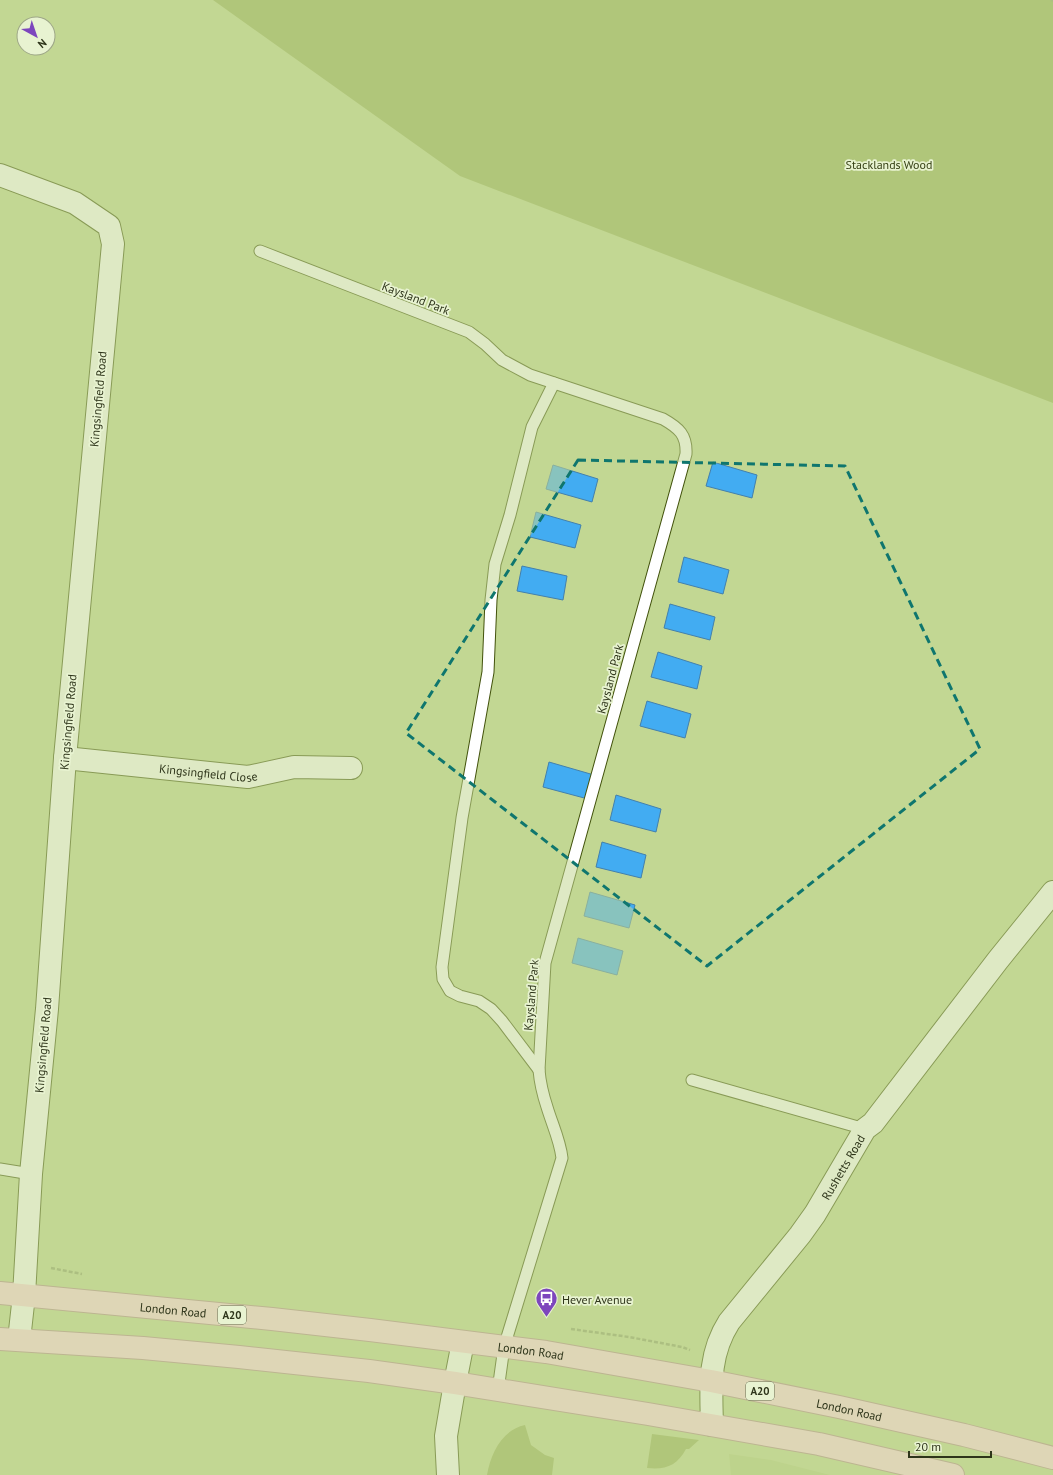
<svg xmlns="http://www.w3.org/2000/svg" width="1053" height="1475" viewBox="0 0 1053 1475" font-family="'PT Sans',sans-serif">
<style>
.built{fill:#b7ce83}
.green{fill:#9ab15c}
.building{fill:#42acf2;stroke:#4380ac}
.lines{fill:none;stroke-linecap:round;stroke-linejoin:round}
.lane-casing{stroke:#42520c;stroke-width:13}
.street-casing{stroke:#42520c;stroke-width:24}
.primary-casing{stroke:#b58c8e;stroke-width:24}
.path{stroke:#91a26b;stroke-width:2.5;stroke-dasharray:4 2;stroke-linecap:butt}
.lane{stroke:#fff;stroke-width:11}
.street{stroke:#fff;stroke-width:22}
.primary{stroke:#fed6e0;stroke-width:22}
.marked{fill:none;stroke:#0f766e;stroke-width:3;stroke-dasharray:8 5;stroke-linejoin:round}
.labels{text-anchor:middle;dominant-baseline:central;stroke-width:3.5;stroke-linejoin:round;paint-order:stroke}
.shield{fill:#e8f3d1;stroke:#666e51;stroke-width:1}
.shield-label{font-size:11px;font-weight:bold;fill:#2e351a}
.park-label{font-size:12px;fill:#354014;stroke:#e8f3d1}
.street-label{font-size:12px;fill:#2e351a;stroke:#e8f3d1}
.poi-label{font-size:12px;fill:#2e351a;stroke:#e8f3d1;text-anchor:start}
</style>
<rect width="100%" height="100%" fill="#c2d793"/>
<path class="built" d="M 729,1454 L 771,1460 L 830,1475 L 731,1475 Z"/>
<g class="green">
<path d="M 213,0 L 1053,0 L 1053,403 L 460,176 Z"/>
<path d="M 525,1425 L 531,1445 L 545,1455 L 554,1458 L 552,1475 L 487,1475 C 491,1453 502,1430 525,1425 Z"/>
<path d="M 652,1434 L 699,1440 L 689,1449 L 686,1449 C 677,1466 665,1470 647,1468 Z"/>
</g>
<g class="building">
<path d="M 713,462 L 757,475 L 752,498 L 706,486 Z"/>
<path d="M 553,465 L 598,479 L 592,502 L 546,489 Z"/>
<path d="M 536,512 L 581,525 L 575,548 L 530,537 Z"/>
<path d="M 684,557 L 729,570 L 723,594 L 678,582 Z"/>
<path d="M 522,566 L 567,576 L 563,600 L 517,591 Z"/>
<path d="M 670,604 L 715,617 L 710,640 L 664,628 Z"/>
<path d="M 658,652 L 702,666 L 697,689 L 651,677 Z"/>
<path d="M 647,701 L 691,714 L 685,738 L 640,726 Z"/>
<path d="M 549,762 L 594,775 L 588,799 L 543,787 Z"/>
<path d="M 616,795 L 661,809 L 656,832 L 610,820 Z"/>
<path d="M 602,842 L 646,855 L 641,878 L 596,867 Z"/>
<path d="M 590,892 L 635,905 L 629,928 L 584,916 Z"/>
<path d="M 578,938 L 623,951 L 617,975 L 572,963 Z"/>
</g>
<g class="lines">
<defs>
<g id="lane">
<path d="M 260,251 L 469,332 L 485,344 L 502,360 L 530,375 L 663,419 C 679,428 687,435 686,454 L 545,963 L 539,1070 C 540,1082 543,1095 547,1107 C 552,1124 560,1140 562,1158 L 504,1347 L 498,1390"/>
<path d="M 539,1070 L 502,1021 L 491,1009 L 479,1001 L 460,996 L 450,991 L 443,979 L 442,967 L 462,818 L 488,672 L 491,600 L 495,564 L 510,515 L 532,427 L 554,383"/>
<path d="M 692,1080 L 865,1129"/>
<path d="M 0,1169 L 31,1174"/>
</g>
<g id="street">
<path d="M 0,175 L 75,203 L 109,226 L 113,244 L 65,758 L 47,1009 L 31,1174 L 24,1295 L 19,1340"/>
<path id="s1" d="M 65,758 L 248,777 L 294,767 L 351,768"/>
<path id="s2" d="M 712,1425 C 711,1387 708,1355 729,1322 L 800,1235 L 815,1214 L 865,1129 L 873,1123 L 998,960 L 1053,892"/>
<path d="M 448,1475 L 446,1436 L 455,1383 L 463,1342"/>
</g>
<g id="primary">
<path id="s3" d="M 0,1293 L 272,1319 L 370,1330 L 546,1352 L 711,1381 L 839,1407 L 964,1435 L 1053,1458"/>
<path d="M 0,1339 L 143,1348 L 239,1357 L 369,1371 L 455,1383 L 648,1414 L 819,1444 L 953,1475"/>
</g>
</defs>
<use href="#lane" class="lane-casing"/>
<use href="#street" class="street-casing"/>
<use href="#primary" class="primary-casing"/>
<g class="path">
<path d="M 1051,0 L 1053,1"/>
<path d="M 51,1268 L 82,1274"/>
<path d="M 571,1329 L 629,1337 L 682,1347 L 690,1350"/>
</g>
<use href="#lane" class="lane"/>
<use href="#street" class="street"/>
<use href="#primary" class="primary"/>
</g>
<path d="M0 0H1053V1475H0ZM 578,460 L 845,466 L 980,749 L 707,966 L 406,733 Z" fill="#c2d793" fill-opacity=".55" fill-rule="evenodd"/>
<path class="marked" d="M 578,460 L 845,466 L 980,749 L 707,966 L 406,733 Z"/>
<defs>
<symbol id="bus-pin" viewBox="-11 -11 22 30"><path d="M0 17L-7.5 6A9.5 9.5 0 1 1 7.5 6Z" fill="#7d46bd" stroke="#e8f3d1"/><path d="M-5-6H5V4H4V6H2V4H-2V6H-4V4H-5ZM-3.5-4V0h7V-4ZM-3.5 1.2v1.5H-2V1.2ZM2 1.2v1.5H3.5V1.2Z" fill="#fff"/></symbol>
</defs>
<g fill-rule="evenodd">
<use href="#bus-pin" x="534" y="1286" width="25" height="34"/>
</g>
<g class="labels">
<g class="shield">
<rect x="218" y="1306" width="28" height="18" rx="3"/>
<rect x="746" y="1382" width="28" height="18" rx="3"/>
</g>
<g class="shield-label">
<text x="232" y="1315">A20</text>
<text x="760" y="1391">A20</text>
</g>
<g class="park-label">
<text x="889" y="164">Stacklands Wood</text>
</g>
<g class="street-label">
<text transform="translate(416 298) rotate(21)">Kaysland Park</text>
<text transform="translate(98 399) rotate(-85)">Kingsingfield Road</text>
<text transform="translate(610 679) rotate(-75)">Kaysland Park</text>
<text transform="translate(68 722) rotate(-85)">Kingsingfield Road</text>
<text stroke="none"><textPath href="#s1" startOffset="144">Kingsingfield Close</textPath></text>
<text transform="translate(531 995) rotate(-85)">Kaysland Park</text>
<text transform="translate(43 1045) rotate(-85)">Kingsingfield Road</text>
<text stroke="none"><textPath href="#s2" startOffset="299">Rushetts Road</textPath></text>
<text stroke="none"><textPath href="#s3" startOffset="174">London Road</textPath></text>
<text stroke="none"><textPath href="#s3" startOffset="534">London Road</textPath></text>
<text stroke="none"><textPath href="#s3" startOffset="858">London Road</textPath></text>
</g>
<g class="poi-label">
<text x="562" y="1299">Hever Avenue</text>
</g>
</g>
<g transform="translate(36 36) rotate(140)"><circle r="19" fill="#e8f3d1" stroke="#9ea788"/>
<path d="M0-3L7 15L0 10L-7 15Z" fill="#7d46bd"/>
<text y="-6" font-size="11" font-weight="bold" text-anchor="middle" fill="#2e351a">N</text>
</g>
<path d="M909 1451v6h82v-6" fill="none" stroke="#2e351a" stroke-width="2"/>
<text x="915" y="1451" font-size="12" fill="#2e351a" stroke="#e8f3d1" stroke-width="3" paint-order="stroke">20 m</text>
</svg>
